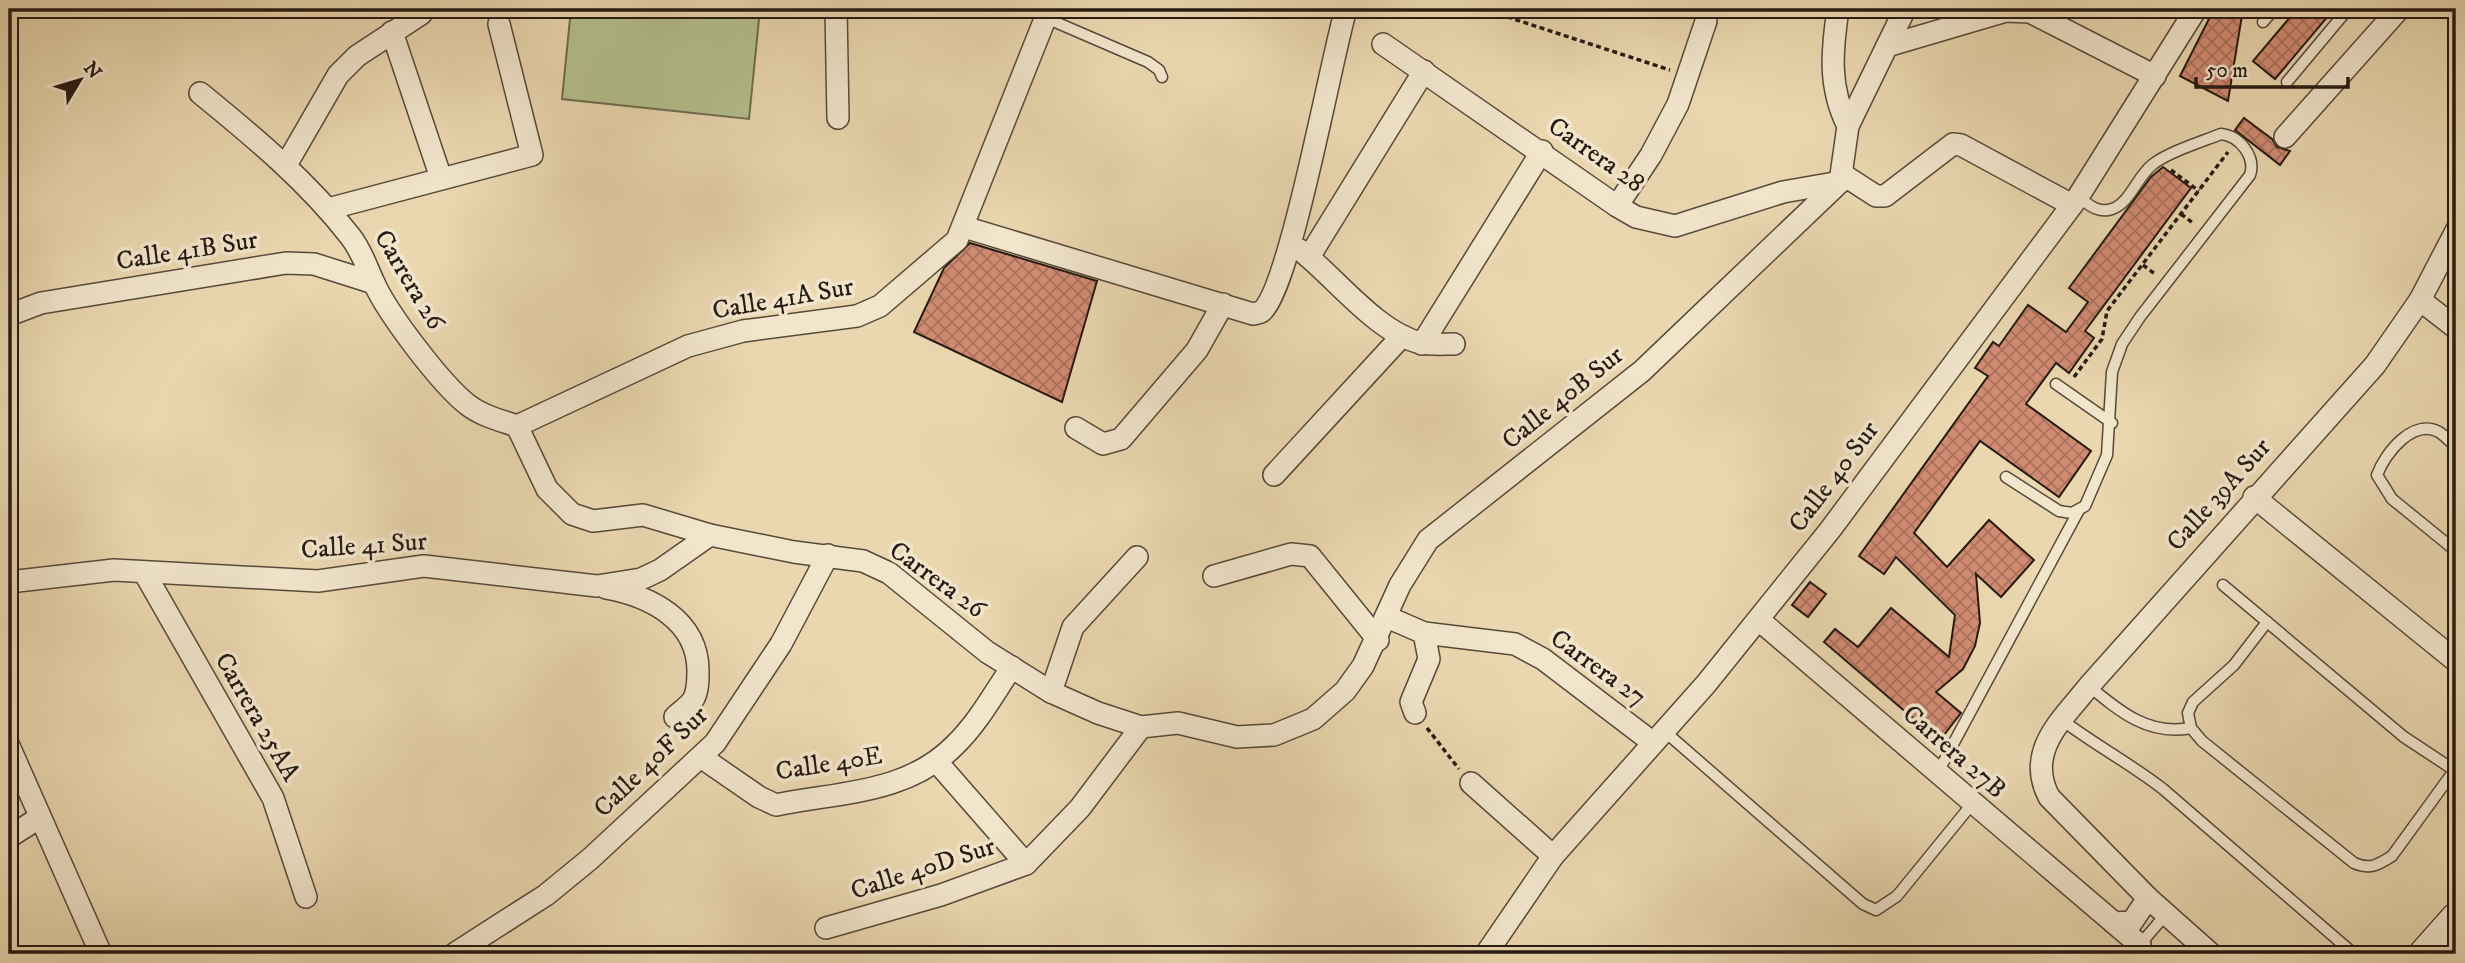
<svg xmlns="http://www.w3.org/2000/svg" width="2465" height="963" viewBox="0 0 2465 963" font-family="'IM FELL DW Pica',serif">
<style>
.green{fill:#b4bf8e;stroke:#6e6c50;stroke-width:2}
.building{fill:url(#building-cross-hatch);stroke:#271a12;stroke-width:2}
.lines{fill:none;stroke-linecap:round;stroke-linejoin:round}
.lane-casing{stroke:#58493a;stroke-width:13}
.street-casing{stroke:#58493a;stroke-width:24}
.secondary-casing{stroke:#271a12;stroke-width:32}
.path{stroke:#271a12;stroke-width:3.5;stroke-dasharray:5 3.5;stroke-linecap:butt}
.lane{stroke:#f1e5cc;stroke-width:10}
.street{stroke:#f1e5cc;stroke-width:21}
.secondary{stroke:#f1e5cc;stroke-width:30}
.labels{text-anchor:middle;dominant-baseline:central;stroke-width:7;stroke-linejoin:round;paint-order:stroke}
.street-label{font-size:26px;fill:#271a12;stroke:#f1e5cc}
</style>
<defs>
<pattern id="building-cross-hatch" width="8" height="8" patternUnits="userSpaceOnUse" patternTransform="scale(1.75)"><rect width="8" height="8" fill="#d18b73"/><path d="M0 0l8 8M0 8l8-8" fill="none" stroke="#aa715d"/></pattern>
</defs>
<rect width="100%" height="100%" fill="#ead7b0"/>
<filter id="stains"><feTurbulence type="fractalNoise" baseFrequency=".00286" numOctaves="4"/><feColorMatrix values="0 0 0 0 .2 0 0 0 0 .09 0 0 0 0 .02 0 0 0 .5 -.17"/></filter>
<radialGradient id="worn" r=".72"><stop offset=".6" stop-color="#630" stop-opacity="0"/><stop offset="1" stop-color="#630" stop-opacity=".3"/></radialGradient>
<path class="green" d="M 571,9 L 760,9 L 749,119 L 562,99 Z"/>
<g class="building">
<path d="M 2214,9 L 2243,9 L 2228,101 L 2180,76 Z"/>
<path d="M 2297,9 L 2334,9 L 2275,79 L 2253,61 Z"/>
<path d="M 2244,118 L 2272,139 L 2277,147 L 2290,151 L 2280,165 L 2235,130 Z"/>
<path d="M 2163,167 L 2191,188 L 2085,331 L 2094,338 L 2069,373 L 2056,363 L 2026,404 L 2091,451 L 2059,497 L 1980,441 L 1914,533 L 1947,567 L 1989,520 L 2034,560 L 2001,597 L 1976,574 L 1980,623 L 1975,646 L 1963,669 L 1936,692 L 1961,713 L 1937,744 L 1912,724 L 1915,720 L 1824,642 L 1835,629 L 1858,647 L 1891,608 L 1949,657 L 1955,615 L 1896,557 L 1884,574 L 1859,556 L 1988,376 L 1975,368 L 1993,342 L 1999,346 L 2028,305 L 2066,332 L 2088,302 L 2069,288 L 2151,177 Z"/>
<path d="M 970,243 L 1097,281 L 1062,402 L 914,332 L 944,268 Z"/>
<path d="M 1810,582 L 1826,594 L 1808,617 L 1792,605 Z"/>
</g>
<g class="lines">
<defs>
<g id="lane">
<path d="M 1046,18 L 1148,62 L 1159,70 L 1162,77"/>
<path d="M 2263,22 L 2274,9"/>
<path d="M 2287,82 L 2348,9"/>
<path d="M 2056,384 L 2112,423"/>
<path d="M 2456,447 C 2451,442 2445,436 2439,432 C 2413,418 2385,453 2377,475 L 2392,499 L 2456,551"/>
<path d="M 2006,477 L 2059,511 L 2072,513 L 2085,506 L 2107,455 L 2112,372 L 2122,344 L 2140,317 L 2250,175 C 2256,157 2240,136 2221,134 C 2201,142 2168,152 2152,165 C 2137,177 2130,203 2112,209 C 2098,214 2088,204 2078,197"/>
<path d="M 2223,585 L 2404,737 L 2454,770"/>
<path d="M 2267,622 L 2234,665 L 2193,702 L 2188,713 L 2191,728 L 2202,741 L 2354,863 C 2370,870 2378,865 2392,856 L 2456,768"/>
<path d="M 2089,686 C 2120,712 2149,736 2191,728"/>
<path d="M 2062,720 C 2095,745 2131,764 2163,789 L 2354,954"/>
<path d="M 1663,730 L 1863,904 L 1876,910 L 1897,896 L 1972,804"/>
<path d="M 1937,774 L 2079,510"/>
<path d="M 2132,954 L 2166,914"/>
</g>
<g id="street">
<path d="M 836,9 L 838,118"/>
<path d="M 1838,9 C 1832,50 1828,87 1848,126"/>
<path d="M 392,32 L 441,178"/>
<path d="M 1383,44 L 1617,206 L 1636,217 L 1675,226 L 1783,192 L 1840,182"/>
<path d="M 1887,46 L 2006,11 L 2030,12 L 2155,76"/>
<path d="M 200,93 C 254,137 307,181 350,236 C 362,251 366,266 374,283 C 388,314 441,384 468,405 C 482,416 500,420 517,426 L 688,346 L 743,331 L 857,316 L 880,306 L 957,240 L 1049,9"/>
<path d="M 2285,137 L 2399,9"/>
<path d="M 286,165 L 338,75 L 357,56 L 421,14"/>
<path d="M 1842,174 L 1876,196 L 1885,196 L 1953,144 L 1961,145 L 2072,205"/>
<path d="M 1617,206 L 1651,155 L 1678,104 L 1706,21"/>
<path d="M 328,209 L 532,155 L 499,24"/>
<path d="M 964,227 L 1253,314 L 1261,312 C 1290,290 1331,59 1346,9"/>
<path d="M 1300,250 C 1335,277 1377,333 1421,343 C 1431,345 1443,344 1454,344"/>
<path d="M 1309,257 L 1424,71"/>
<path d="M 2420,300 L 2456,328"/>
<path d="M 9,315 L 41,303 L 286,263 L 314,264 L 374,283"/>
<path d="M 1422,344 L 1542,151"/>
<path d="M 517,426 L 547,489 L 572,514 L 593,521 L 643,515 L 710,535 L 794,552 L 863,561 L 889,573 L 987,652 L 1051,692 L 1098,713 L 1141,727 L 1178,723 L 1237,737 L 1274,735 L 1313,719 L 1345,691 L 1363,666 L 1400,585 L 1428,540 L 1642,371 L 1840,182 L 1848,126 L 1905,9"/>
<path d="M 1076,428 L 1103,444 L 1121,439 L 1197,350 L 1223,304"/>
<path d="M 1274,475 L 1402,336"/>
<path d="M 2254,497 L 2456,661"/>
<path d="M 144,572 L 273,798 L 306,897"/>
<path d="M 1214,576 L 1291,554 L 1310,556 L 1378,640"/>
<path d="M 9,582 L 114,570 L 318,581 L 424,566 L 597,586 L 641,579 L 660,570 L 710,535"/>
<path d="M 606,588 C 650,596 698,620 698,671 C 698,680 698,690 694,698 C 691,705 681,711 675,717"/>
<path d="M 1387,617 L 1424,633 L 1515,644 L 1543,659 L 1652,742"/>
<path d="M 1759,620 L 2140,945"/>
<path d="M 1051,692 L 1073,627 L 1137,557"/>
<path d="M 1415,713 L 1411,702 L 1429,659 L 1424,633"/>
<path d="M 9,746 L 101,954"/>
<path d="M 701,757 L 759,797 L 776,805 C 839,792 907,794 955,745 C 978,723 994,693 1012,667"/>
<path d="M 937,762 L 1026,864"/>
<path d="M 1471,783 L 1553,856"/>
<path d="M 9,837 L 39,818"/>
<path d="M 2114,923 L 2132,922 L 2148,898"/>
<path d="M 826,928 L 941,895 L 1026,864 L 1080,808 L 1141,727"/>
<path d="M 454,954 L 546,895 L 590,859 L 715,743 L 781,644 L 828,555"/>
<path d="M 1486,954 L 1553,856 L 1706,684 L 1830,530 L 2078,197 L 2196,9"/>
<path d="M 2211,954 L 2148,898 L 2049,797 C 2025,751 2062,720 2089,686 L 2375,365 L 2420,300 L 2456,231"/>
</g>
<path id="secondary" d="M 2424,954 L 2456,918"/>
</defs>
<use href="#lane" class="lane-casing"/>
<use href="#street" class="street-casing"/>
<use href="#secondary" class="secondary-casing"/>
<g class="path">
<path d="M 1483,9 L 1670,70"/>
<path d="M 2171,170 L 2199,191"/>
<path d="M 2181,214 L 2193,223"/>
<path d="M 2143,265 L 2155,274"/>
<path d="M 2074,377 L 2102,339 L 2107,311 L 2228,152"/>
<path d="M 1427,728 L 1459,769"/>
</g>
<use href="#lane" class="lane"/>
<use href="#street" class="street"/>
<use href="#secondary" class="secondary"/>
</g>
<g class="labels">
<g class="street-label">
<text transform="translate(1596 155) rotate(35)">Carrera 28</text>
<text transform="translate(187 251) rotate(-9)">Calle 41B Sur</text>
<text transform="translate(409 280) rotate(59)">Carrera 26</text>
<text transform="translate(783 299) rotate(-10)">Calle 41A Sur</text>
<text transform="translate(1563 398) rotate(-39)">Calle 40B Sur</text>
<text transform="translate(1834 477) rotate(-53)">Calle 40 Sur</text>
<text transform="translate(2219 495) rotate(-48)">Calle 39A Sur</text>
<text transform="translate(364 546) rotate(-4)">Calle 41 Sur</text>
<text transform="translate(937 580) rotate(36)">Carrera 26</text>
<text transform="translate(1598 668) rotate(36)">Carrera 27</text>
<text transform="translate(257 717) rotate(60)">Carrera 25AA</text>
<text transform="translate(1954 752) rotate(41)">Carrera 27B</text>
<text transform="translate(651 762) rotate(-44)">Calle 40F Sur</text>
<text transform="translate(829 764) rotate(-9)">Calle 40E</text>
<text transform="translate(923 869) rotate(-18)">Calle 40D Sur</text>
</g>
</g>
<rect width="2465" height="963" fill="none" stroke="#ead7b0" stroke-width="35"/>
<rect x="10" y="10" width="2444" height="942" fill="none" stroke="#271a12" stroke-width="3.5"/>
<rect x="18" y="18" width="2430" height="928" fill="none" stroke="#271a12" stroke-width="2"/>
<g transform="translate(80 80) rotate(52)" stroke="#f1e5cc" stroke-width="5" paint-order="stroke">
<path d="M0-5L12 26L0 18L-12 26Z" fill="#271a12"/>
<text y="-10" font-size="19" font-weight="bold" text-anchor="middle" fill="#271a12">N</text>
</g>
<path d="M2196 77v10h152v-10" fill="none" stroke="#271a12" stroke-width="3.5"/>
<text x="2206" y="77" font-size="21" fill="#271a12" stroke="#f1e5cc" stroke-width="5" paint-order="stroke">50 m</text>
<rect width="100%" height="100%" filter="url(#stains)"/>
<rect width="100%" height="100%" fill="url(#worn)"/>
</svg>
